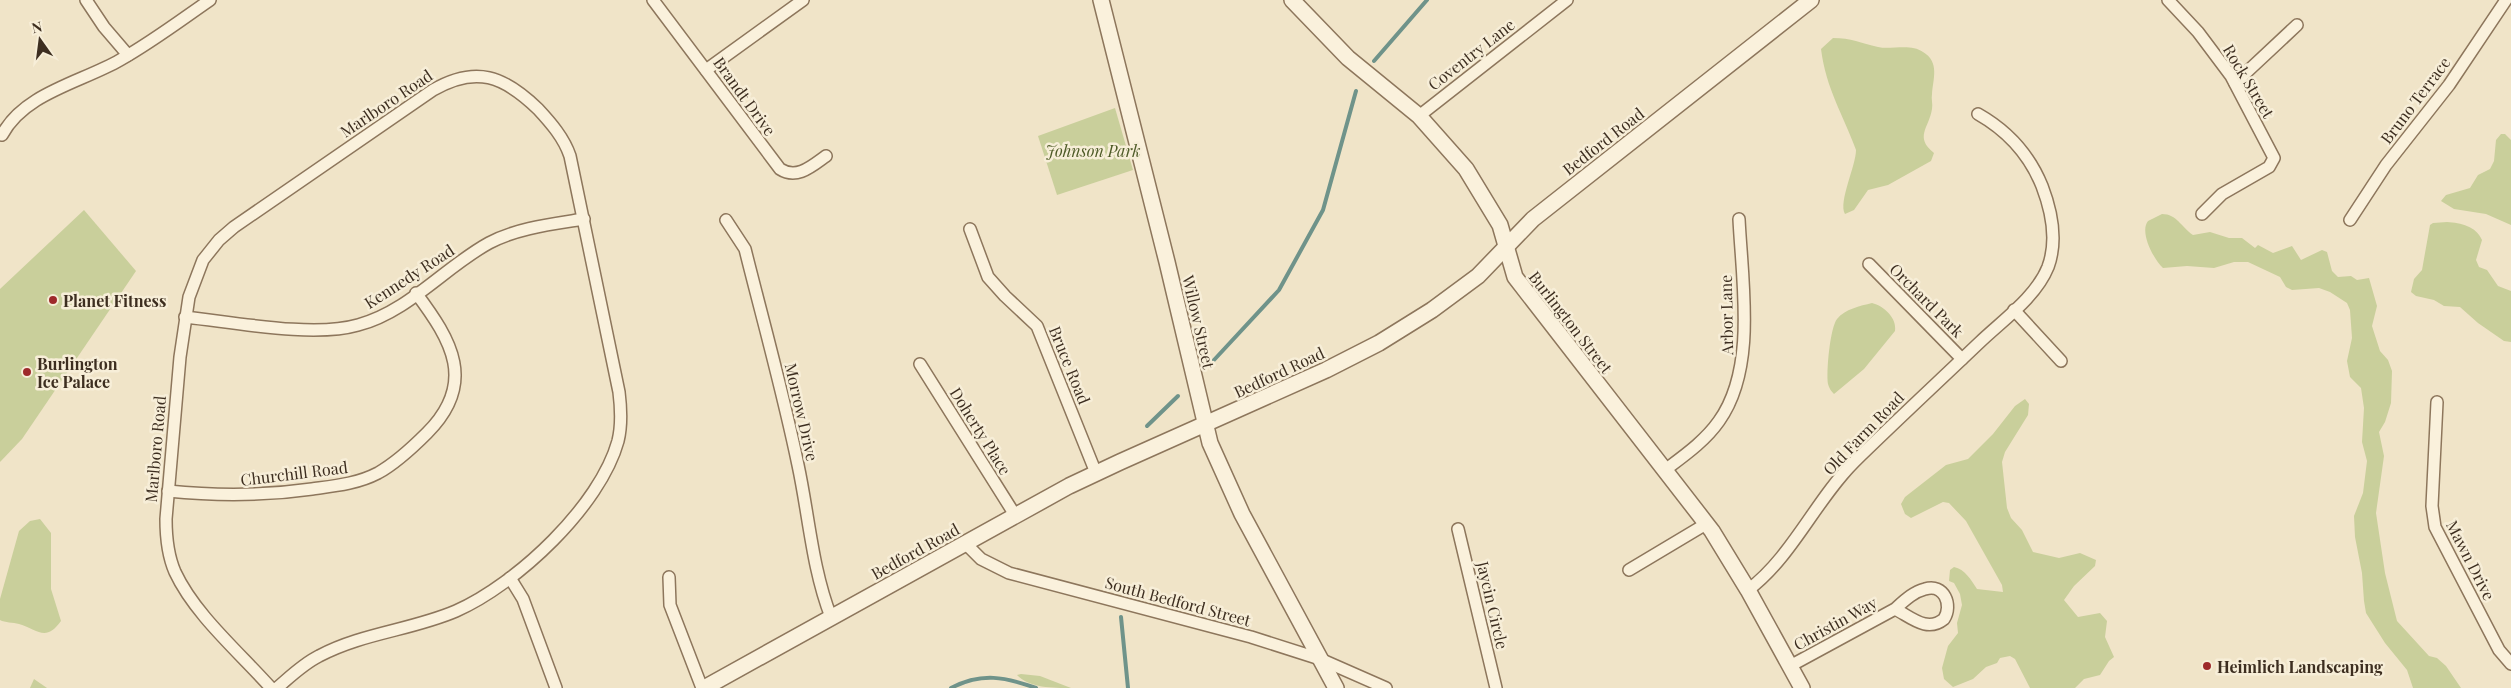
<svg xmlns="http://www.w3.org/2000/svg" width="2511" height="688" viewBox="0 0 2511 688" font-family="'Playfair Display',serif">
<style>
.green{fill:#c9cf9b}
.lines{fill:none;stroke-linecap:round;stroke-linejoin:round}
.stream{stroke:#6f938a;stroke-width:4}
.minor-casing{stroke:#8d765c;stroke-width:14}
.tertiary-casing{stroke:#8d765c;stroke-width:18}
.minor{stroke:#faf1dc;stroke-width:11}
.tertiary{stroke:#faf1dc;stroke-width:15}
.poi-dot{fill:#9e2a2b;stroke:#f7eed8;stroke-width:2}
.labels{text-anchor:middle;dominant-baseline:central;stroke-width:5;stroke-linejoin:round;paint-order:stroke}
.street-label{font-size:16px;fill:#3d2e20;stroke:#f7eed8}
.park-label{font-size:16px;font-style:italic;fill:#4d5a26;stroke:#f7eed8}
.poi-label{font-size:16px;font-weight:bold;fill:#3d2e20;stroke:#f7eed8;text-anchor:start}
</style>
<rect width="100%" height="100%" fill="#f0e4c8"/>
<g class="green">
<path d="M 1833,38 C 1851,38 1861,43 1878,47 C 1891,50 1911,43 1923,52 C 1940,62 1933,79 1932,94 C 1931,99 1933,104 1932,109 C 1929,128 1914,137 1934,153 L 1931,161 L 1888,185 L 1868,190 L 1854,210 L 1845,214 C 1838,202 1856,166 1856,150 C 1843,114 1826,89 1821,49 Z"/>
<path d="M 1115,108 L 1133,170 L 1057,195 L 1038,136 Z"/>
<path d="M 2501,134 L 2505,134 L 2511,140 L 2511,225 L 2486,214 L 2454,209 L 2441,201 L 2446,195 L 2470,188 L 2478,175 L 2490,169 L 2494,161 L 2496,140 Z"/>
<path d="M 84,210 L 136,271 L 22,439 L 0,462 L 0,289 Z"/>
<path d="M 2162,214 C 2177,214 2181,227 2193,235 L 2210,232 L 2229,238 L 2242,238 L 2255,248 L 2258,245 L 2273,253 L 2292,246 L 2301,260 L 2322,250 L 2327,252 L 2332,271 L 2338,277 L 2351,276 L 2357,280 L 2369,278 L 2377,306 L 2372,326 L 2380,351 L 2388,360 L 2392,371 L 2391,403 L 2385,422 L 2379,432 L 2384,456 L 2376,513 L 2385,573 L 2397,621 L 2429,656 L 2437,658 L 2446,666 L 2461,688 L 2413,688 L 2407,670 L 2385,643 L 2366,613 L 2364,601 L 2362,573 L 2355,537 L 2354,516 L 2363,493 L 2367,461 L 2362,442 L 2364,408 L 2361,388 L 2350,377 L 2347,361 L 2352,338 L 2350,310 L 2347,303 L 2330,292 L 2319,288 L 2292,290 L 2286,287 L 2280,277 L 2248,262 L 2234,262 L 2214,268 L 2187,266 L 2163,268 C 2154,260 2139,232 2148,221 Z"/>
<path d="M 2447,222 C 2461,223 2476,226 2482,240 L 2476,260 L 2479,267 L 2487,270 L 2498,286 L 2511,291 L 2511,342 L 2504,341 L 2478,323 L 2460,307 L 2444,306 L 2434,300 L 2416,296 L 2411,292 L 2414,279 L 2422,270 L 2430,225 L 2433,223 Z"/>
<path d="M 1872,303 C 1884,306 1897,318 1895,331 L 1864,369 L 1834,394 C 1831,391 1829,388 1828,384 C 1826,372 1830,328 1837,319 C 1845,309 1860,306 1872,303 Z"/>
<path d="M 2025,399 L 2029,404 L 2028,415 L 2005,452 L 2002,462 L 2007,508 L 2011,518 L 2022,530 L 2033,552 L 2059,558 L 2080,553 L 2096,560 L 2095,566 L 2074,586 L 2064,600 L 2078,617 L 2100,613 L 2107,621 L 2105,637 L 2114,657 L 2109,661 L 2100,675 L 2084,679 L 2075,688 L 2030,688 L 2015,659 L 2010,656 L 2000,658 L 1997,663 L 1986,667 L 1973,679 L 1953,687 L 1944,679 L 1942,668 L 1948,646 L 1958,633 L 1957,623 L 1962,605 L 1960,594 L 1954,583 L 1949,581 L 1950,570 L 1954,567 C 1965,569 1971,580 1977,589 L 2003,592 L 2002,585 L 1966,521 L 1949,503 L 1943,502 L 1911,518 L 1905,514 L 1901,504 L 1905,497 L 1946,465 L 1968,459 L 1993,434 L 2015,406 Z"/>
<path d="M 40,519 L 51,533 L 51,589 L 61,621 C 46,642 38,630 19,624 C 13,622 5,623 0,620 L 0,599 L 19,531 L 30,521 Z"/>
<path d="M 1021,674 L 1040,676 L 1071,688 C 1053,688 1029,688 1017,675 Z"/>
<path d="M 34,679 L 47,688 L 30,688 Z"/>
</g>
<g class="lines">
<g class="stream">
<path d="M 1374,61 L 1427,0"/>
<path d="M 1214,360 L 1279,290 L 1323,210 L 1356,91"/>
<path d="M 1147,426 L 1178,396"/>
<path d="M 1121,617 L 1128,688"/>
<path d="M 951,688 C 982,672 1005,677 1036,688"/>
</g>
<defs>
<g id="minor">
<path d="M 86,0 L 104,27 L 128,55"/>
<path d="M 653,0 L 780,169 C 797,180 812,166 826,156"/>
<path d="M 2168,0 L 2198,32 L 2231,76 L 2274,158 L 2269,167 L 2222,194 L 2202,214"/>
<path d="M 706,70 L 803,0"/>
<path d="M 2235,83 L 2297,25"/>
<path d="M 1419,116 L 1567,0"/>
<path d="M 2,135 C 24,93 82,82 120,60 C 152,42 181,20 210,0"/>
<path d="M 726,220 L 745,249 C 763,321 783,392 798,465 C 809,516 812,568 831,617"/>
<path d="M 2350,220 L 2386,165 L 2449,85 L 2506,0"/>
<path d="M 970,229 L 988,277 L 1005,296 L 1037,326 L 1096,473"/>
<path d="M 1869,264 L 1962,359"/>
<path d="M 2014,310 L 2061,361"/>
<path d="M 185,317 C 233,322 313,338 358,325 C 408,312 445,267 489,243 C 517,228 553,224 584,219"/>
<path d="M 920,364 L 1015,515"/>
<path d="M 2437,402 L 2432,506 L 2435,527 L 2499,650 L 2511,664"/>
<path d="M 1665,470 C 1685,455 1705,441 1719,421 C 1757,368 1742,282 1739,219"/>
<path d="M 168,491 C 217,496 263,496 312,489 C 334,486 357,484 378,473 C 396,463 412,448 427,433 C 477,383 452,341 416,293"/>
<path d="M 1458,529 L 1496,688"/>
<path d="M 965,543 L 981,559 L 1009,573 L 1251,637 L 1320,659 L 1386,688"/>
<path d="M 1629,570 L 1706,524"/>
<path d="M 669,577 L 670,605 L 702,688"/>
<path d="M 510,578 L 523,599 L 556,688"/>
<path d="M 1748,590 C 1792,557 1815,501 1854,462 C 1895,422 1938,382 1980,342 C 2003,320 2036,297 2048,267 C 2058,240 2052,212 2042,186 C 2029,154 2008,131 1978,114"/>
<path d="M 1790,666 L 1895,609 C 1911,617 1927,633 1944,619 C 1953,605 1944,583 1925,589 C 1913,592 1904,601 1895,609"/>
<path d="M 271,688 C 240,653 195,615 175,572 C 168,556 166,537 166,519 L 180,357 L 189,297 L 203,260 L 219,240 L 234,227 L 433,90 C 476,65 504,76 538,109 C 551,123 564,138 570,156 L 619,392 C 621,408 622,425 618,441 C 600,506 517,584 456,611 C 412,630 362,633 319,656 C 303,664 291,676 277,688"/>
</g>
<g id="tertiary">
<path d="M 1101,0 L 1167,262 L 1210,443 L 1242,514 L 1336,688"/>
<path d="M 1292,0 L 1348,58 L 1419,116 L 1466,169 L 1500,225 L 1515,277 L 1712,531 L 1748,590 L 1802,688"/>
<path d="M 704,688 L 1069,486 L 1120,462 L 1326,370 L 1379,343 L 1432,310 L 1478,276 L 1533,219 L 1811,0"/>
</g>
</defs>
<use href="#minor" class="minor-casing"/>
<use href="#tertiary" class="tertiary-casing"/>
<use href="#minor" class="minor"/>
<use href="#tertiary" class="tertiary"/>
</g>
<g class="poi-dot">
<circle cx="53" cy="300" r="5"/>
<circle cx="27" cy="372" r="5"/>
<circle cx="2207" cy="666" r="5"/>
</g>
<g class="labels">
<g class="street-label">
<text transform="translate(1471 54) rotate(-38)">Coventry Lane</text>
<text transform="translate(2249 81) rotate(59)">Rock Street</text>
<text transform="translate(745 96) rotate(54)">Brandt Drive</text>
<text transform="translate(2415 100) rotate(-53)">Bruno Terrace</text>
<text transform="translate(386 103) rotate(-34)">Marlboro Road</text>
<text transform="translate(1603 141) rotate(-38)">Bedford Road</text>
<text transform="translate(409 276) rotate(-33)">Kennedy Road</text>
<text transform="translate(1927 300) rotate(45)">Orchard Park</text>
<text transform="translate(1726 315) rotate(-91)">Arbor Lane</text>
<text transform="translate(1199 322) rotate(77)">Willow Street</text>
<text transform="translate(1571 322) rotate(52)">Burlington Street</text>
<text transform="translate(1070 365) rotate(68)">Bruce Road</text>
<text transform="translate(1279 372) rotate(-25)">Bedford Road</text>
<text transform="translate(802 412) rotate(77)">Morrow Drive</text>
<text transform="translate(981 431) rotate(58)">Doherty Place</text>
<text transform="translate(1863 433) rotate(-46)">Old Farm Road</text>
<text transform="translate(155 449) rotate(-85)">Marlboro Road</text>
<text transform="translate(294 473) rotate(-7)">Churchill Road</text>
<text transform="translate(915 551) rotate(-29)">Bedford Road</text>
<text transform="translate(2471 560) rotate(63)">Mawn Drive</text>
<text transform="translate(1178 601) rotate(15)">South Bedford Street</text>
<text transform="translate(1493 605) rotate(77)">Jaycin Circle</text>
<text transform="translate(1835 623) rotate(-29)">Christin Way</text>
</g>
<g class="park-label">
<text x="1093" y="150">Johnson Park</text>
</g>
<g class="poi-label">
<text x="63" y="300">Planet Fitness</text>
<text x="37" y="363">Burlington<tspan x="37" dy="18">Ice Palace</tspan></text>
<text x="2217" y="666">Heimlich Landscaping</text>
</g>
</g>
<g transform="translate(40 40) rotate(346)" stroke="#f7eed8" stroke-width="4" paint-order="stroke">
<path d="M0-4L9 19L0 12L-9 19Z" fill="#3d2e20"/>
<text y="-8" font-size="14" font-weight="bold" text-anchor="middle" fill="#3d2e20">N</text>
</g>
</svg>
